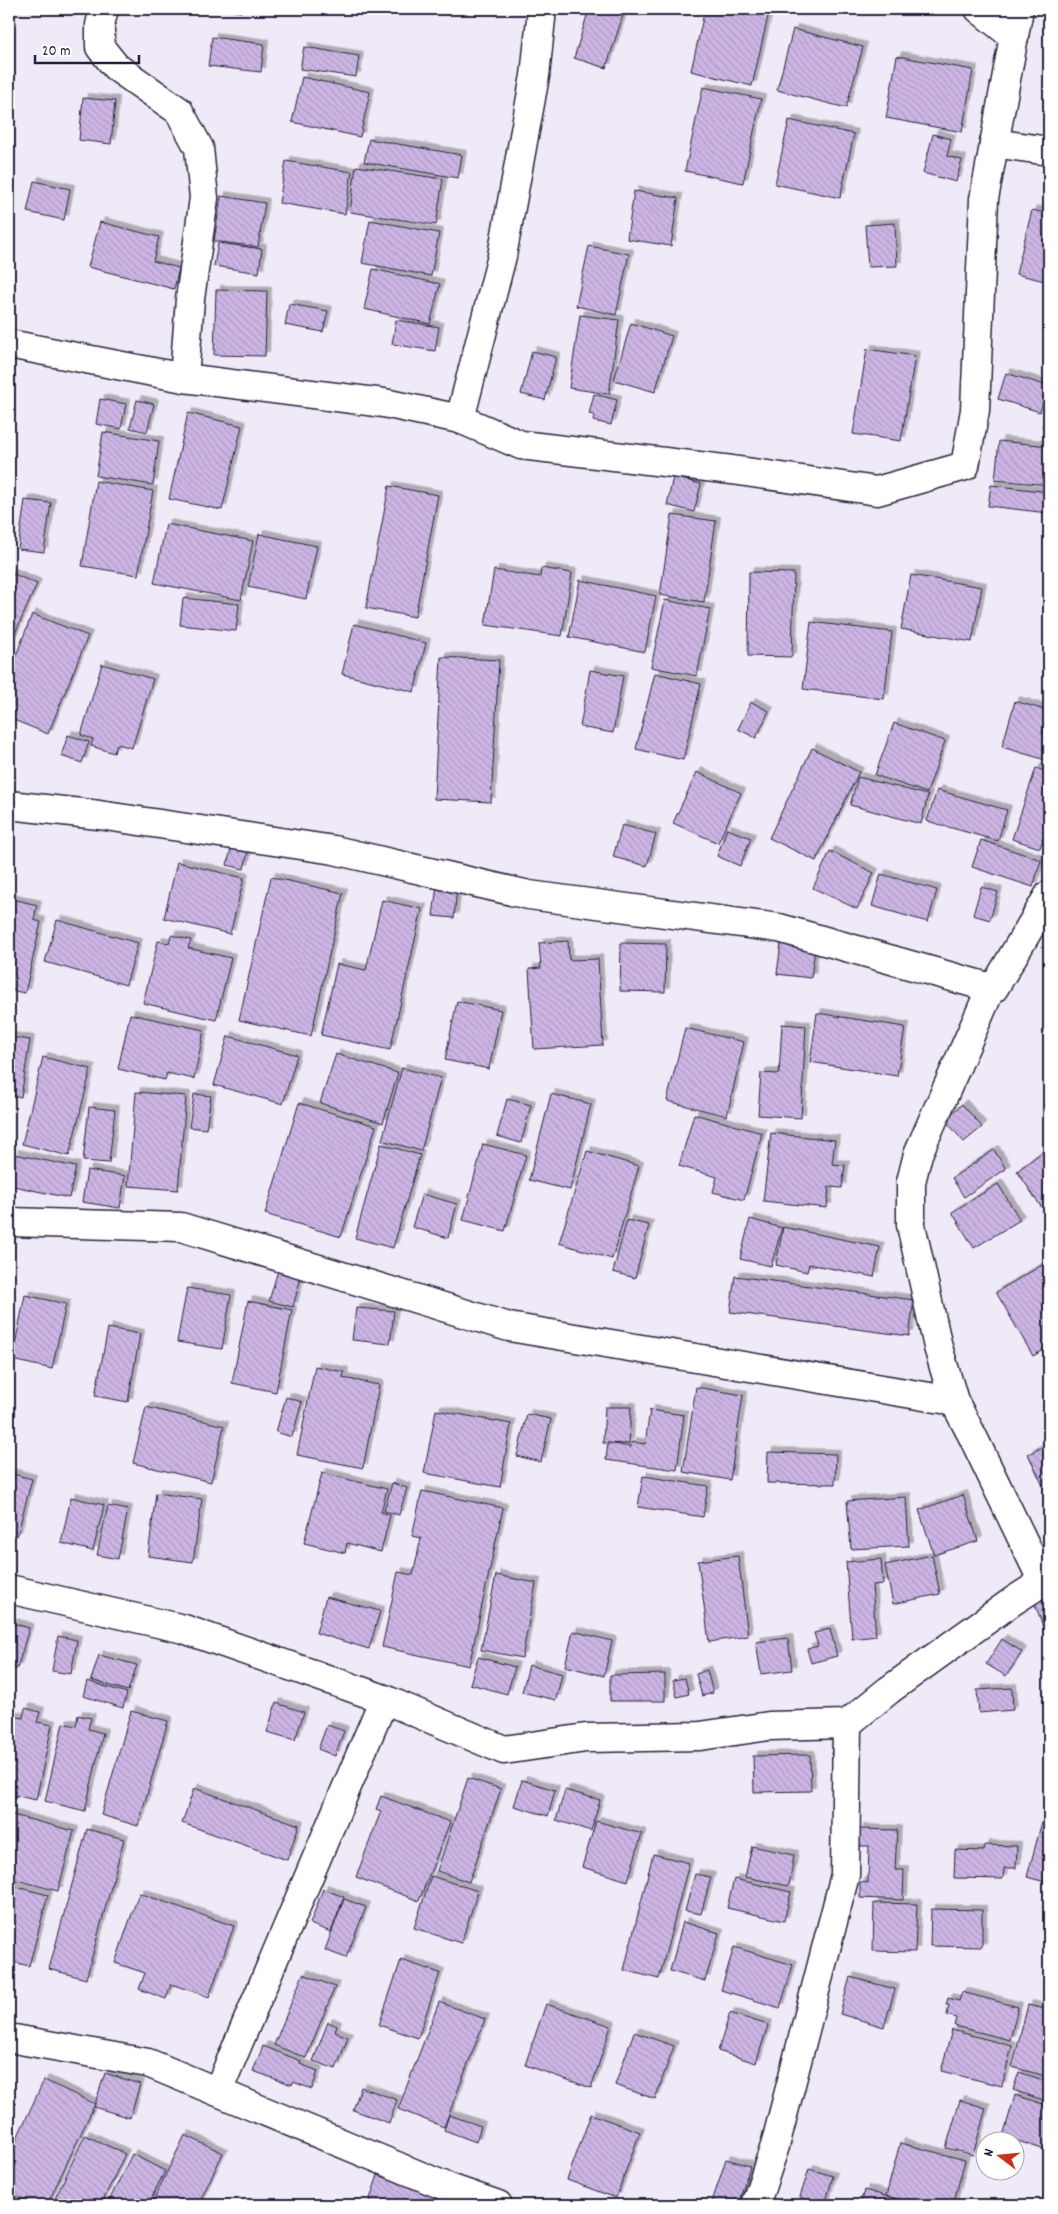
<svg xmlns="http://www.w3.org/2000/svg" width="1058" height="2214" viewBox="0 0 1058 2214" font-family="Dekko,sans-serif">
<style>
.building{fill:url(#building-back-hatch);stroke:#22223b;filter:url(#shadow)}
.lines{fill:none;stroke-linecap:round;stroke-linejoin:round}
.street-casing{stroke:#22223b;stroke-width:31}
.street{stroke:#fff;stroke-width:28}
</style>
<defs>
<pattern id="building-back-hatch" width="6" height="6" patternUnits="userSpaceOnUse" patternTransform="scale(1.25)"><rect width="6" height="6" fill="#ccb5e4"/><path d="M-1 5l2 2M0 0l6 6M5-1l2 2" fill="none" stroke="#af9bc4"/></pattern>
<filter id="shadow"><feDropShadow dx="4.5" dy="-4.5" stdDeviation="0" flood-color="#0004"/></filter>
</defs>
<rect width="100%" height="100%" fill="#f0e9f7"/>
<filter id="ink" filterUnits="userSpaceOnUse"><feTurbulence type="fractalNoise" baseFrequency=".02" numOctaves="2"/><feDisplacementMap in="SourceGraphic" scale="10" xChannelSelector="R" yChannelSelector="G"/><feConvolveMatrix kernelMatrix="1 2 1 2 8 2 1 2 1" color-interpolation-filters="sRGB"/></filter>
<g filter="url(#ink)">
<g class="building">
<path d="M 221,9 L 241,9 L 241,12 Z"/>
<path d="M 589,9 L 625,9 L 606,68 L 574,58 Z"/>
<path d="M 705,9 L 758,9 L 769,12 L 752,86 L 691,71 Z"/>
<path d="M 793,29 L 863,47 L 846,108 L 777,90 Z"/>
<path d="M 212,37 L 264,44 L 261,72 L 208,66 Z"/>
<path d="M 304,47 L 359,56 L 356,77 L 300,69 Z"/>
<path d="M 897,56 L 973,70 L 962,132 L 886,118 Z"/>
<path d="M 302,77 L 370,92 L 360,137 L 292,122 Z"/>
<path d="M 703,87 L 761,99 L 743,183 L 685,171 Z"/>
<path d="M 83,98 L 115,101 L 111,144 L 79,140 Z"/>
<path d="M 789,120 L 854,134 L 840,198 L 775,184 Z"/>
<path d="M 933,134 L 951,139 L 947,156 L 962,160 L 956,182 L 923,173 Z"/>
<path d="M 369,139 L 462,155 L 458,178 L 364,162 Z"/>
<path d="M 286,161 L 352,172 L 345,214 L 279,203 Z"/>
<path d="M 356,166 L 443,179 L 436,225 L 350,212 Z"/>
<path d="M 34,181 L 70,189 L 64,220 L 27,212 Z"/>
<path d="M 634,191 L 678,198 L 671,246 L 627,239 Z"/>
<path d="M 221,196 L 265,203 L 258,247 L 214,241 Z"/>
<path d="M 1032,210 L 1049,214 L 1049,282 L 1016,274 Z"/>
<path d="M 370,220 L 439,233 L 431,276 L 362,263 Z"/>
<path d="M 100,222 L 159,237 L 153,261 L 179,268 L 174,289 L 88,267 Z"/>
<path d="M 895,223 L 897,266 L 868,267 L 865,225 Z"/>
<path d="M 218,243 L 262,249 L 259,273 L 214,266 Z"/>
<path d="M 589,246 L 629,254 L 616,315 L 576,306 Z"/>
<path d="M 373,269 L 440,284 L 430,324 L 364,309 Z"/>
<path d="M 216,290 L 267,291 L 265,356 L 214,355 Z"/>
<path d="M 289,304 L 328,311 L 323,332 L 285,325 Z"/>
<path d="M 580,315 L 619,320 L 609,394 L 569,388 Z"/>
<path d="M 396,320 L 439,327 L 435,351 L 392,344 Z"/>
<path d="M 631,323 L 672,336 L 655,392 L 614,380 Z"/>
<path d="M 867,349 L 915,356 L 901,441 L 853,434 Z"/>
<path d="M 532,351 L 556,357 L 545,400 L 521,394 Z"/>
<path d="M 1006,373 L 1048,386 L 1040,412 L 998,399 Z"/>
<path d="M 594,394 L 617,400 L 611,425 L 593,421 L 594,415 L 589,414 Z"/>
<path d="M 100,399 L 126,404 L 121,429 L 96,424 Z"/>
<path d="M 137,400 L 154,404 L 147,432 L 130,428 Z"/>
<path d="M 1049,403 L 1049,429 L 1042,427 Z"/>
<path d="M 188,413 L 242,426 L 222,510 L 169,499 Z"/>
<path d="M 103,432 L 159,441 L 153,485 L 96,476 Z"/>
<path d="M 999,441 L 1049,446 L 1049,485 L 995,480 Z"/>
<path d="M 673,477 L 701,484 L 694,512 L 667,505 Z"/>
<path d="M 96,481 L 153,491 L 138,575 L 82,566 Z"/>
<path d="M 991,485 L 1049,492 L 1048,513 L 988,506 Z"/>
<path d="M 389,486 L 438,495 L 415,617 L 366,608 Z"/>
<path d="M 25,500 L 51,503 L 44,552 L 18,549 Z"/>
<path d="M 672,515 L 716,521 L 704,602 L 660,595 Z"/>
<path d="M 166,524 L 253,541 L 241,600 L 154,583 Z"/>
<path d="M 259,534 L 317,546 L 306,599 L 248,587 Z"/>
<path d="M 541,568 L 572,573 L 562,636 L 485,625 L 494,570 L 540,577 Z"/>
<path d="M 9,572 L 37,584 L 12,640 L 9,639 Z"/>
<path d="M 749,572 L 794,573 L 792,657 L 748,656 Z"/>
<path d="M 911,575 L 982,587 L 972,642 L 901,629 Z"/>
<path d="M 580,580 L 656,596 L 645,652 L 569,637 Z"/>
<path d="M 183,598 L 239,604 L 236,631 L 180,625 Z"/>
<path d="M 665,600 L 710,609 L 697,676 L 651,667 Z"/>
<path d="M 32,614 L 88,636 L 48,734 L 9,718 L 9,674 Z"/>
<path d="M 811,622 L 892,632 L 884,699 L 803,689 Z"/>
<path d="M 354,624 L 426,643 L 414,692 L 342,674 Z"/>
<path d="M 1049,630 L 1049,643 L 1044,640 Z"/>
<path d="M 441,657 L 499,660 L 491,802 L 434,799 Z"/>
<path d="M 102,664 L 153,679 L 132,748 L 117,744 L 114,753 L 91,746 L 93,739 L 81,735 Z"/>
<path d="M 590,670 L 623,676 L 613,733 L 580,727 Z"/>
<path d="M 655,673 L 701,684 L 683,760 L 636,749 Z"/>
<path d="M 1015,701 L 1048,711 L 1042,733 L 1049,735 L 1049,761 L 1002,747 Z"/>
<path d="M 751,702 L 769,711 L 756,738 L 738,729 Z"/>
<path d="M 894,723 L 945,741 L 927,793 L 875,775 Z"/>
<path d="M 68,735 L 89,742 L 82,763 L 61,756 Z"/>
<path d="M 812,748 L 859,772 L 816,861 L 769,838 Z"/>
<path d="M 1036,768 L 1049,772 L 1049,821 L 1040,848 L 1012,839 Z"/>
<path d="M 697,772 L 741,793 L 718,843 L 673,823 Z"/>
<path d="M 858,777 L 928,795 L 921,824 L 850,805 Z"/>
<path d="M 937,790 L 1007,810 L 998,841 L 927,821 Z"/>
<path d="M 622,825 L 656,834 L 647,866 L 613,857 Z"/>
<path d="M 727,829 L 751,838 L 740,866 L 717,856 Z"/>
<path d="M 234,837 L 250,842 L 244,869 L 227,865 Z"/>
<path d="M 981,840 L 1041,860 L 1033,887 L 972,867 Z"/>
<path d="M 830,851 L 874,873 L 857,909 L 813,888 Z"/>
<path d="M 177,862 L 244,878 L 230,934 L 164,918 Z"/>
<path d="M 881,874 L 937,890 L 928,922 L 872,906 Z"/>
<path d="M 271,877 L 343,893 L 311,1036 L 239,1020 Z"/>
<path d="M 437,886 L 457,888 L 454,918 L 433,916 Z"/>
<path d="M 981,887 L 998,892 L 990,920 L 973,915 Z"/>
<path d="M 9,898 L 37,905 L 34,920 L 41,922 L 25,993 L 9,990 Z"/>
<path d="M 382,900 L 422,909 L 390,1050 L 321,1035 L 337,964 L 366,970 Z"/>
<path d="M 57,920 L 138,943 L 126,985 L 45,962 Z"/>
<path d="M 171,935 L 191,940 L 188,948 L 231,958 L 216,1020 L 143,1003 L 158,941 L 169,943 Z"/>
<path d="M 568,941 L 569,960 L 598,959 L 603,1045 L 534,1049 L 529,969 L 541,968 L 539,943 Z"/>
<path d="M 621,943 L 666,944 L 665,992 L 620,991 Z"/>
<path d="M 781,943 L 815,948 L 811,978 L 777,974 Z"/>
<path d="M 457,1001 L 501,1010 L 489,1069 L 445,1060 Z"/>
<path d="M 817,1013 L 905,1027 L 897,1076 L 810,1062 Z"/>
<path d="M 130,1014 L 204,1030 L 194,1079 L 167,1073 L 165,1080 L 118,1069 Z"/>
<path d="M 782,1024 L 806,1026 L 801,1118 L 758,1115 L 761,1073 L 779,1074 Z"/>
<path d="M 685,1028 L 744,1042 L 727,1116 L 667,1101 Z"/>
<path d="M 228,1036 L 297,1055 L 283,1104 L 214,1085 Z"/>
<path d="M 10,1037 L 30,1040 L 21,1097 L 9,1095 Z"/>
<path d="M 336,1054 L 398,1073 L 383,1123 L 320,1103 Z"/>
<path d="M 43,1057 L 91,1069 L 69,1156 L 22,1144 Z"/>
<path d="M 402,1068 L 441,1078 L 421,1151 L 382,1140 Z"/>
<path d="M 136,1092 L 186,1096 L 178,1190 L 128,1186 Z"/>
<path d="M 194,1094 L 211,1096 L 206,1129 L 189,1127 Z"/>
<path d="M 551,1094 L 591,1104 L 570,1190 L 529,1180 Z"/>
<path d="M 507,1099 L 531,1105 L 521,1143 L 497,1136 Z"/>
<path d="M 299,1103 L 376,1126 L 341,1237 L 265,1214 Z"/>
<path d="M 962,1104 L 982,1127 L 964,1142 L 945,1120 Z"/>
<path d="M 89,1107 L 115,1110 L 109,1163 L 83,1161 Z"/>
<path d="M 694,1114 L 762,1133 L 744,1200 L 713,1192 L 717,1177 L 679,1166 Z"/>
<path d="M 771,1133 L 835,1140 L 832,1164 L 845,1165 L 842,1188 L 829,1187 L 827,1208 L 763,1201 Z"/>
<path d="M 381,1144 L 420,1155 L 393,1248 L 355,1238 Z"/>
<path d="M 483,1144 L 526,1155 L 505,1231 L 463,1220 Z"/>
<path d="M 1049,1147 L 1049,1203 L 1042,1208 L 1017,1171 Z"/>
<path d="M 994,1150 L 1006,1169 L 964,1197 L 952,1178 Z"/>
<path d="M 587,1151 L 639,1166 L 612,1259 L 559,1243 Z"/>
<path d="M 14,1154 L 76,1167 L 69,1198 L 9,1185 Z"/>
<path d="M 87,1170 L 125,1176 L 120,1208 L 82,1202 Z"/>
<path d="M 998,1184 L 1020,1220 L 974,1248 L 952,1212 Z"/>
<path d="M 422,1194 L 457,1204 L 448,1238 L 412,1227 Z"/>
<path d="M 750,1219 L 782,1228 L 771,1266 L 740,1259 Z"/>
<path d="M 627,1220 L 649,1225 L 635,1278 L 613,1272 Z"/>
<path d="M 783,1227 L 880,1247 L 874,1277 L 809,1264 L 807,1272 L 776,1265 Z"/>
<path d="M 1049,1261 L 1049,1347 L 1033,1356 L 996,1292 Z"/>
<path d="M 279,1267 L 302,1273 L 293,1307 L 269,1301 Z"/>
<path d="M 735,1276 L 914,1300 L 909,1336 L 730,1312 Z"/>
<path d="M 187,1288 L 231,1295 L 222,1349 L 177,1342 Z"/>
<path d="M 25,1295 L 66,1304 L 52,1369 L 12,1360 Z"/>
<path d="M 248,1301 L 292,1310 L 276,1392 L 232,1383 Z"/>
<path d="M 356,1308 L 394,1311 L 390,1344 L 352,1340 Z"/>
<path d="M 108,1328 L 140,1334 L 128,1402 L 95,1396 Z"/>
<path d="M 315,1366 L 344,1372 L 343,1378 L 379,1385 L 363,1468 L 297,1455 Z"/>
<path d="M 696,1387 L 743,1395 L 730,1480 L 683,1472 Z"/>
<path d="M 286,1397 L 302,1402 L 292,1437 L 276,1432 Z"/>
<path d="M 146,1407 L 224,1426 L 211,1482 L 133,1463 Z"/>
<path d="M 605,1407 L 631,1407 L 629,1444 L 603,1443 Z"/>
<path d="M 436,1410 L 511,1424 L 500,1487 L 424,1473 Z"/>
<path d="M 650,1410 L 684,1415 L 677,1470 L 606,1460 L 608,1443 L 631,1447 L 632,1442 L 645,1444 Z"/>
<path d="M 527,1414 L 551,1419 L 541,1462 L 517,1456 Z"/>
<path d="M 1049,1444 L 1049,1488 L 1045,1490 L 1028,1454 Z"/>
<path d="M 768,1452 L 836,1454 L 835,1484 L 767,1483 Z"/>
<path d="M 9,1473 L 32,1479 L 17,1536 L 9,1534 Z"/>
<path d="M 322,1473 L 387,1489 L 381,1512 L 390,1515 L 381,1552 L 347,1543 L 345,1553 L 304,1543 Z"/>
<path d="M 643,1476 L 708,1486 L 703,1517 L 638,1507 Z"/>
<path d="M 392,1483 L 407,1488 L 399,1515 L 384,1511 Z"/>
<path d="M 422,1491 L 503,1508 L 469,1666 L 382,1647 L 398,1572 L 413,1575 L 421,1538 L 412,1536 Z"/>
<path d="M 156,1493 L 202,1499 L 193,1562 L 148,1556 Z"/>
<path d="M 963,1495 L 978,1541 L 934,1555 L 919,1510 Z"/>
<path d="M 71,1497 L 104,1505 L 93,1551 L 61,1543 Z"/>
<path d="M 906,1497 L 909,1546 L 851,1549 L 847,1501 Z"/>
<path d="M 108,1506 L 128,1510 L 118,1559 L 97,1555 Z"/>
<path d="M 932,1555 L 940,1594 L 893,1604 L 885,1565 Z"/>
<path d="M 738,1556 L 748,1636 L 709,1642 L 698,1561 Z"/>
<path d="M 881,1559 L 883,1584 L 872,1585 L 876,1636 L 852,1639 L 846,1562 Z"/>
<path d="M 496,1575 L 536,1583 L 522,1658 L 481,1650 Z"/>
<path d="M 326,1597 L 380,1611 L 369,1649 L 316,1633 Z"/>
<path d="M 1049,1599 L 1049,1643 L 1035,1604 Z"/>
<path d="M 9,1622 L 29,1628 L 17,1669 L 9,1667 Z"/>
<path d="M 830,1629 L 837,1656 L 811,1663 L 807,1649 L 818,1646 L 814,1633 Z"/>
<path d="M 573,1631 L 612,1641 L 604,1676 L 565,1666 Z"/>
<path d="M 58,1636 L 77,1640 L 71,1674 L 52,1671 Z"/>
<path d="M 788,1638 L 792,1670 L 761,1674 L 756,1642 Z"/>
<path d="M 1002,1639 L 1022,1652 L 1006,1676 L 986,1664 Z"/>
<path d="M 99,1655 L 137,1665 L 128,1691 L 91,1680 Z"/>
<path d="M 478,1657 L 515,1667 L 507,1694 L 470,1684 Z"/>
<path d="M 529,1665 L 562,1674 L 556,1700 L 522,1692 Z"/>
<path d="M 707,1670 L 713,1693 L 702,1696 L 696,1674 Z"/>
<path d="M 665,1674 L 665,1701 L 610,1701 L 610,1675 Z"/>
<path d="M 685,1678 L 689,1694 L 677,1697 L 673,1680 Z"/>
<path d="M 87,1681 L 127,1693 L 123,1708 L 83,1696 Z"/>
<path d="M 1012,1688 L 1013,1710 L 979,1713 L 977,1690 Z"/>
<path d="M 276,1703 L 304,1712 L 295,1740 L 267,1732 Z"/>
<path d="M 25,1708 L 40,1712 L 37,1722 L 52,1725 L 36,1800 L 9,1794 L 9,1731 L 12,1716 L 23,1718 Z"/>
<path d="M 131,1711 L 168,1721 L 138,1826 L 101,1815 Z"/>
<path d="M 78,1715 L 91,1718 L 88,1729 L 103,1733 L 85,1811 L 45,1801 L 63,1723 L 76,1726 Z"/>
<path d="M 327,1725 L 344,1731 L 335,1756 L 318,1749 Z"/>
<path d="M 810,1755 L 811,1791 L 754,1792 L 753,1756 Z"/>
<path d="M 1049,1768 L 1049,1805 L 1044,1804 Z"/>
<path d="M 468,1778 L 501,1789 L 469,1882 L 437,1871 Z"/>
<path d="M 522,1780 L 555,1790 L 548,1816 L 514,1806 Z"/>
<path d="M 194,1788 L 299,1825 L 287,1860 L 182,1823 Z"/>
<path d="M 565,1790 L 600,1800 L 591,1831 L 556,1820 Z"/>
<path d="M 381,1796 L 450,1822 L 419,1901 L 356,1877 L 381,1811 L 376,1809 Z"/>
<path d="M 9,1814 L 74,1831 L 58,1891 L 9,1878 Z"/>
<path d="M 1043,1818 L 1049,1819 L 1049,1883 L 1027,1877 Z"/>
<path d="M 596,1821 L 642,1834 L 628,1881 L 582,1867 Z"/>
<path d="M 87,1829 L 124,1839 L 86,1979 L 49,1969 Z"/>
<path d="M 859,1829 L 897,1830 L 895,1870 L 904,1870 L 903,1900 L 860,1898 L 860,1882 L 868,1883 L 869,1846 L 858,1846 Z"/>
<path d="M 985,1845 L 1017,1846 L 1016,1868 L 1004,1868 L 1003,1879 L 954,1878 L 955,1850 L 984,1851 Z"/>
<path d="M 752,1846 L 794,1855 L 789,1886 L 745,1877 Z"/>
<path d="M 653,1854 L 689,1863 L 659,1979 L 624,1970 Z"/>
<path d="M 695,1874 L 711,1877 L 701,1914 L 685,1911 Z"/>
<path d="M 431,1876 L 478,1891 L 461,1943 L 414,1928 Z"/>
<path d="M 734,1879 L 791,1892 L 784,1921 L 727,1908 Z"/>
<path d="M 9,1885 L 48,1895 L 29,1966 L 9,1961 Z"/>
<path d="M 323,1889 L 344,1897 L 331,1932 L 310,1924 Z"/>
<path d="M 139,1893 L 234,1926 L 209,1997 L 171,1984 L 166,1999 L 139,1989 L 145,1973 L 115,1963 Z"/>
<path d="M 344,1899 L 366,1907 L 346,1958 L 325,1950 Z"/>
<path d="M 874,1903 L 917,1904 L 915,1952 L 873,1951 Z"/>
<path d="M 931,1909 L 982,1910 L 982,1947 L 930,1946 Z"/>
<path d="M 683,1922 L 719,1933 L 705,1981 L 670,1971 Z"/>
<path d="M 734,1947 L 793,1965 L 780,2008 L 721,1990 Z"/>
<path d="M 401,1960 L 440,1973 L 418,2038 L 379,2025 Z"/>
<path d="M 303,1974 L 335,1987 L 306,2058 L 274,2045 Z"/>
<path d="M 850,1977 L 895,1989 L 884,2027 L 840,2014 Z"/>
<path d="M 962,1992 L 1018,2007 L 1010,2040 L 955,2026 L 957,2018 L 947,2015 L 949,2005 L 946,2005 L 948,1998 L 959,2001 Z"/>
<path d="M 439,2002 L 485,2019 L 444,2127 L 398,2109 Z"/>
<path d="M 546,2004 L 611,2026 L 591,2088 L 525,2065 Z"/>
<path d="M 1028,2005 L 1049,2010 L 1049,2077 L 1012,2067 Z"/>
<path d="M 730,2013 L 768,2025 L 756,2063 L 718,2051 Z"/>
<path d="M 328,2022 L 337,2026 L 335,2032 L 348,2037 L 336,2069 L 313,2061 Z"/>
<path d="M 952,2030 L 1012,2046 L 1002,2086 L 941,2071 Z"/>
<path d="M 634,2032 L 674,2046 L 655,2099 L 615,2085 Z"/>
<path d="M 263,2046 L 301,2061 L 300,2064 L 318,2071 L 312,2089 L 293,2082 L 292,2085 L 253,2071 Z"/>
<path d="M 1019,2072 L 1049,2082 L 1049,2102 L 1013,2090 Z"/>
<path d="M 105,2073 L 140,2084 L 130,2118 L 94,2107 Z"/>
<path d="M 44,2080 L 95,2104 L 47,2205 L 35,2205 L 9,2193 L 9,2155 Z"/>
<path d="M 361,2087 L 397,2100 L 389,2123 L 353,2110 Z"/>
<path d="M 1015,2095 L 1049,2106 L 1048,2151 L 1003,2136 Z"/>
<path d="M 960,2100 L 986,2108 L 973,2155 L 946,2148 Z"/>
<path d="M 591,2114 L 640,2132 L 616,2198 L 567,2180 Z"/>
<path d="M 449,2115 L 481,2126 L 476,2142 L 444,2130 Z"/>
<path d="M 85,2135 L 125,2154 L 101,2205 L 52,2205 Z"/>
<path d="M 185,2135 L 223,2153 L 198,2205 L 151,2205 Z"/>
<path d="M 900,2143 L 965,2160 L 953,2205 L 924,2205 L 886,2196 Z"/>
<path d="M 132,2154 L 165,2171 L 148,2205 L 107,2205 Z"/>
<path d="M 726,2159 L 750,2166 L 738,2205 L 711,2205 Z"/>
<path d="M 809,2169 L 833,2176 L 825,2205 L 800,2197 Z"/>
<path d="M 378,2175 L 469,2205 L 378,2205 L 369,2202 Z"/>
<path d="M 864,2190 L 918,2205 L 860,2205 Z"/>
</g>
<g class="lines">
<defs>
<g id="street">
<path d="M 104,9 L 100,25 L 100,47 L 116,67 L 179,111 L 199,148 L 204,198 L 190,299 L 184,378"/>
<path d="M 979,9 L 1014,37"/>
<path d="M 994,143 L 1049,151"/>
<path d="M 9,344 L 184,378 L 384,403 L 460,419 L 521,445 L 732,470 L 877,491 L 965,466 L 975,410 L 984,199 L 1019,9"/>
<path d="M 460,419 L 502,256 L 535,76 L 542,9"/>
<path d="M 9,805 L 99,815 L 334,850 L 529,895 L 779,928 L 991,988"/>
<path d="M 9,1222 L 181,1227 L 509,1327 L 954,1401"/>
<path d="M 1043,1582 L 972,1435 L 954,1401 L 938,1347 L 911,1225 L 911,1182 L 918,1154 L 991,988 L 994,988 L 1049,895"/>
<path d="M 9,1589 L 184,1629 L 384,1699 L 504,1750 L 586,1738 L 700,1736 L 769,1726 L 847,1724 L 889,1690 L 1013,1601 L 1049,1578"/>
<path d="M 9,2038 L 148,2063 L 452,2189 L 498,2205"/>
<path d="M 218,2091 L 384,1699"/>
<path d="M 755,2205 L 775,2146 L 845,1875 L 847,1724"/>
</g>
</defs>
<use href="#street" class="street-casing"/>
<use href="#street" class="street"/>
</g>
</g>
<rect width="1058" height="2214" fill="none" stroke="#fff" stroke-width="30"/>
<rect x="15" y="15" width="1028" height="2184" fill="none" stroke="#22223b" stroke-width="2" filter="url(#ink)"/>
<g transform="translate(1000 2156) rotate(286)"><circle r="24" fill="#ffffff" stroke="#a7a7b1"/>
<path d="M0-4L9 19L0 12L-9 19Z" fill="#c8321e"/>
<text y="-8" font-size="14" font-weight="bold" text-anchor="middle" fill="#22223b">N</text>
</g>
<path d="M35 55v8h104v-8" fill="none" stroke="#22223b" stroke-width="2.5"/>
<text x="42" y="55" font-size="15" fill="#22223b" stroke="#ffffff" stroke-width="4" paint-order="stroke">20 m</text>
</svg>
